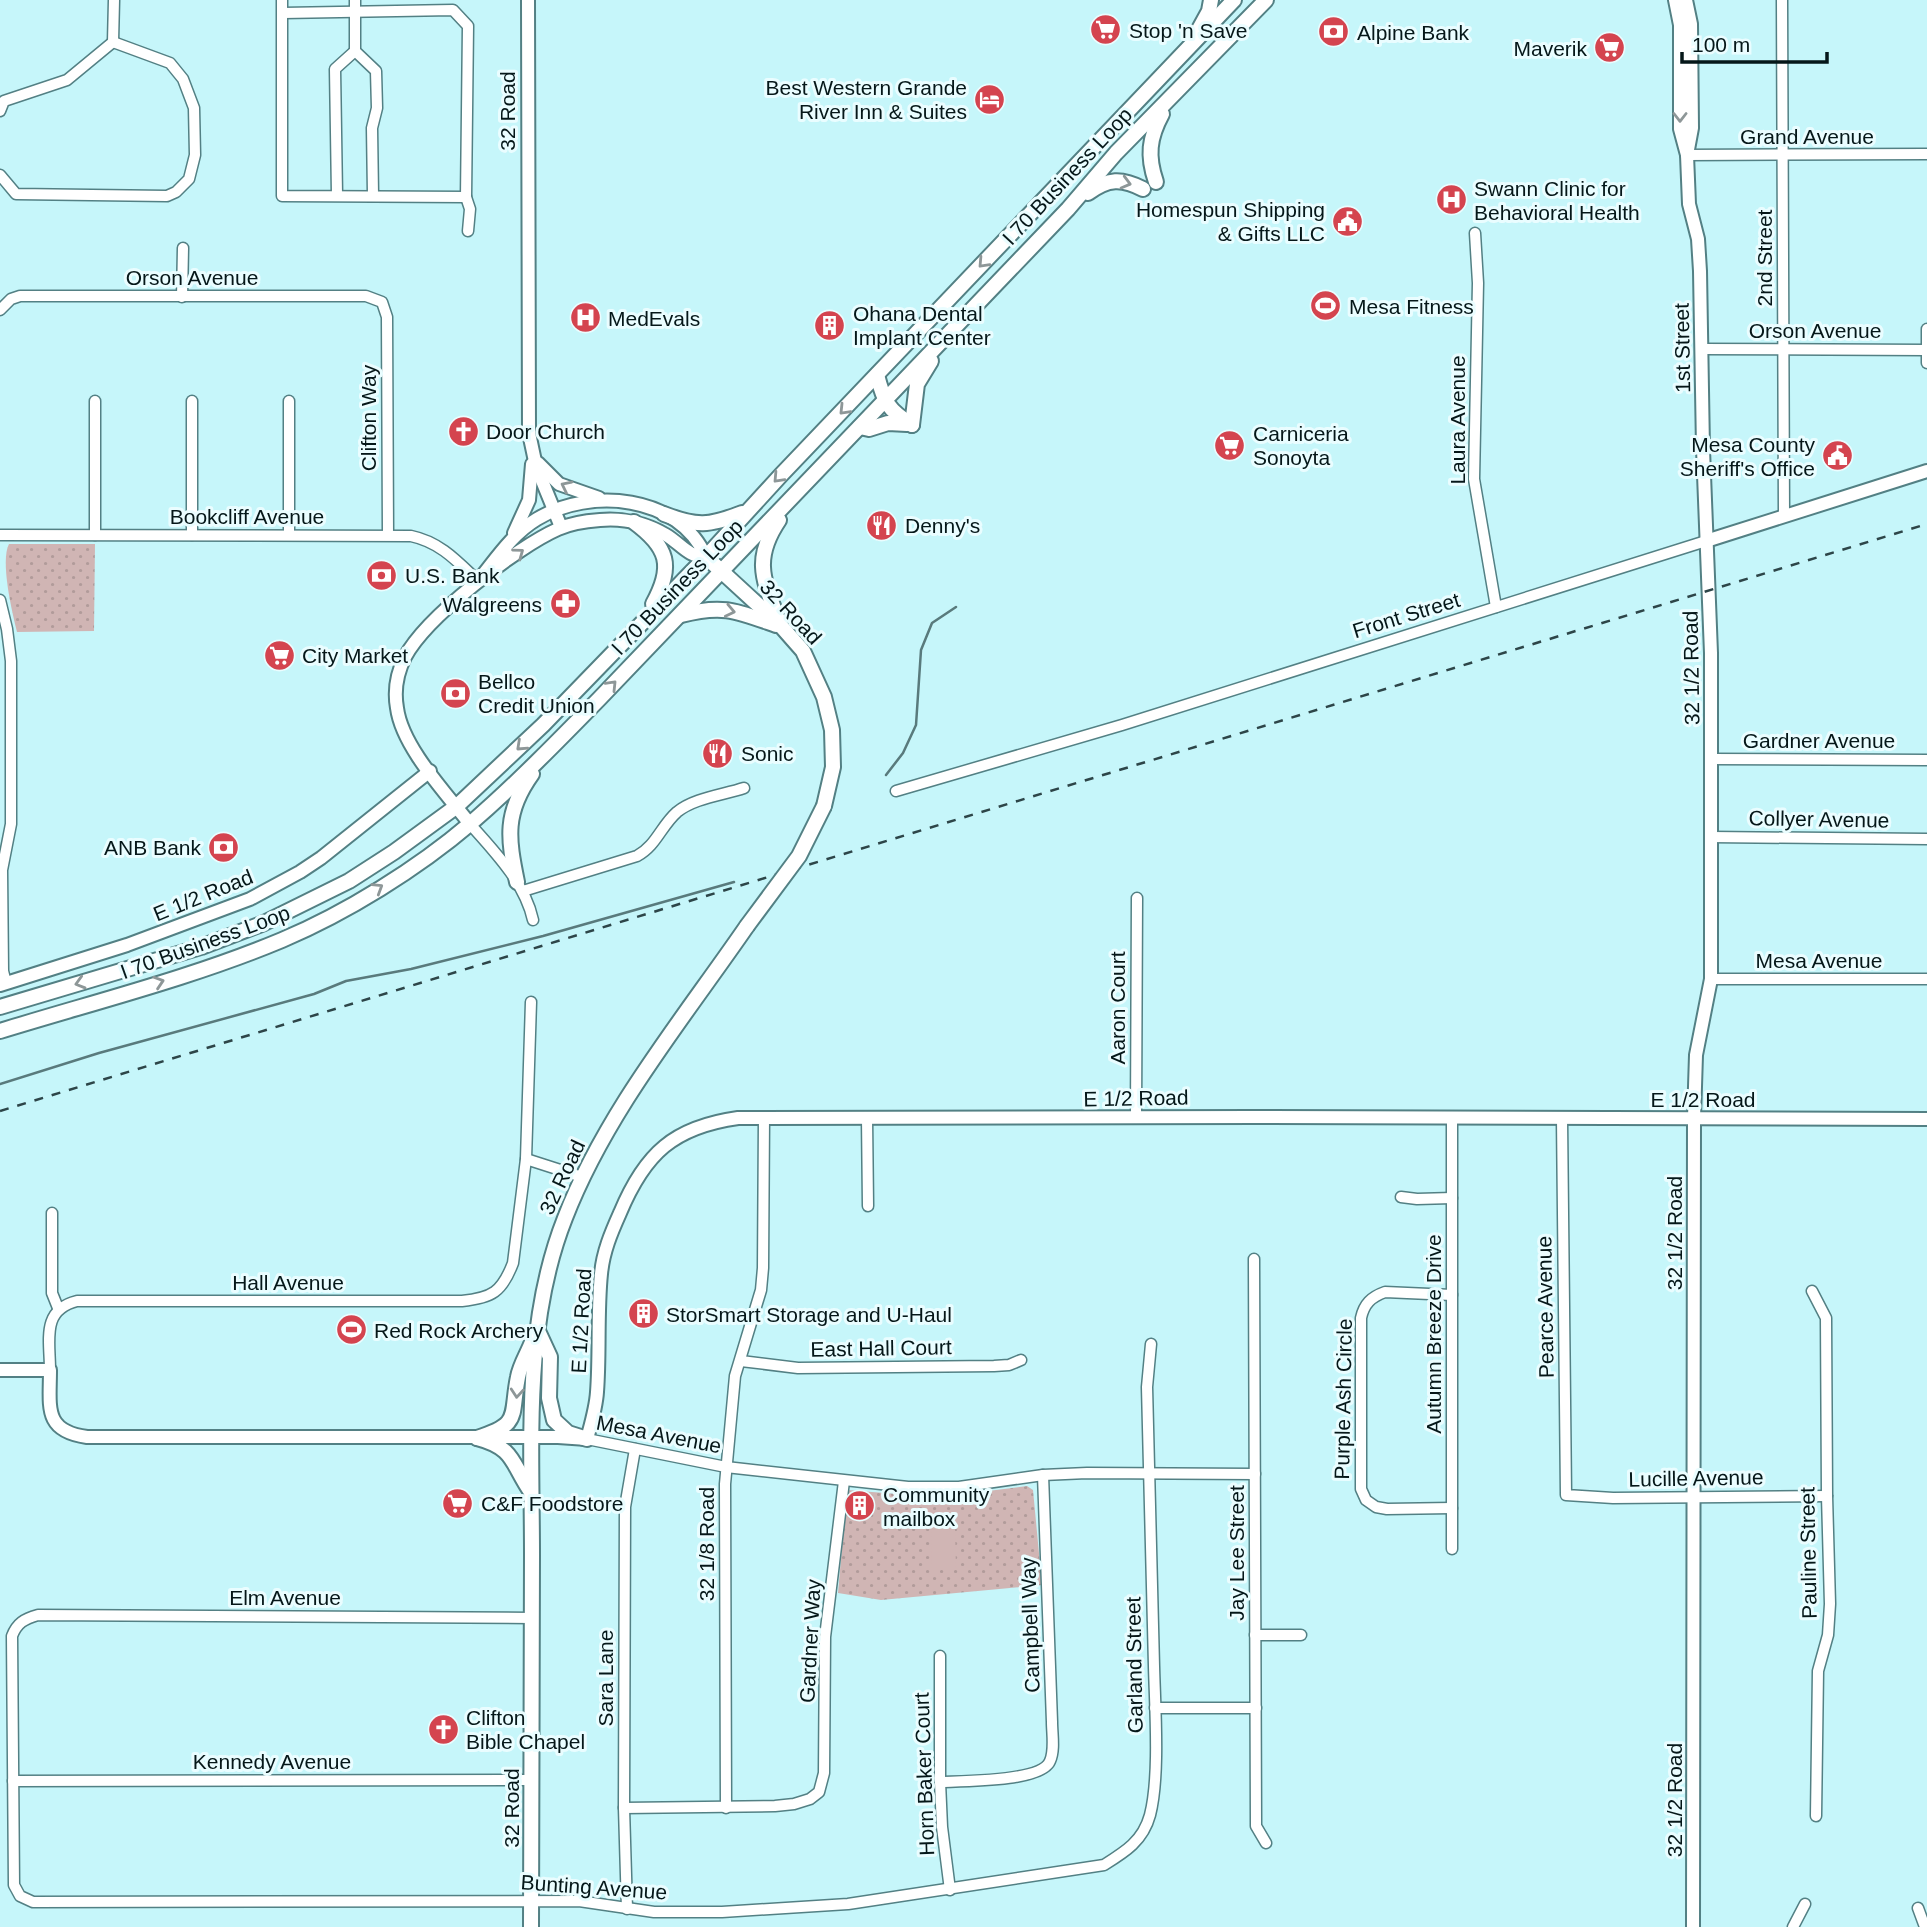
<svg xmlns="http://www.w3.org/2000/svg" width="1927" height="1927" viewBox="0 0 1927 1927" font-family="Arial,sans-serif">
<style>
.park{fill:url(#park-dots)}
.pitch{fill:#d0b5b4}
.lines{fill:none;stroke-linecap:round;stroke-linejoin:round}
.stream{stroke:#597a7c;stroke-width:2.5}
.minor-casing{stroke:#538084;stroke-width:13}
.tertiary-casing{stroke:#538084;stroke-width:16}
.primary-casing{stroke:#538084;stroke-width:18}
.minor{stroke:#fff;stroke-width:10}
.tertiary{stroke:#fff;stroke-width:12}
.primary{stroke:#fff;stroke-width:14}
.rail{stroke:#2d4548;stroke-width:2.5;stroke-dasharray:9 9;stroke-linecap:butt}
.primary-bridge-casing{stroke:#538084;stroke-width:18;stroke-linecap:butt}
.primary-bridge{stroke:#fff;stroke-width:14}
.oneway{stroke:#8e9798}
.labels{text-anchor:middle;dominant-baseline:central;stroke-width:6;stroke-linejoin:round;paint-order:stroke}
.poi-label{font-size:21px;fill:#051719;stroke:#eafdff;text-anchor:start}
.street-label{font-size:21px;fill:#051719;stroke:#eafdff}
</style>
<defs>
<pattern id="park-dots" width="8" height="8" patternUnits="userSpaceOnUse" patternTransform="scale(1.75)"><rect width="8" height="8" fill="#d0b5b4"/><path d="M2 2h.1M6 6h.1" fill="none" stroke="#b19b9a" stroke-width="1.8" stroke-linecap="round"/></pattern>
</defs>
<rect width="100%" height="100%" fill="#c6f6fa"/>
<g class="park">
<path d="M 9,544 L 95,544 L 94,631 L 17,632 C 12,612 0,561 9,544 Z"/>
<path d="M 1027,1486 L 1033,1490 L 1042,1585 L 881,1600 L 838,1593 L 847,1490 L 922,1496 L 956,1495 Z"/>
</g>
<path class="pitch" d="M 931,1529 L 955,1529 L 956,1570 L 932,1570 Z"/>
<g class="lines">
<g class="stream">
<path d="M 886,775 L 903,753 L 916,725 L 921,650 L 932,623 L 956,607"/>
<path d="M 0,1084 L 99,1053 L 314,994 L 346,981 L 411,969 L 543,936 L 734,882"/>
</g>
<defs>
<g id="minor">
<path d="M 282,0 L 282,196 L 466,197"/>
<path d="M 355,0 L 355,51 L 376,71 L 377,108 L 372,128 L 373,195"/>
<path d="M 1782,0 L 1784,515"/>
<path d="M 283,13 L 453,10 L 468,26 L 466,197 L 470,209 L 468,231"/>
<path d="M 113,42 L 114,0"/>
<path d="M 0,111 L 4,101 L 67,80 L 113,42"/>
<path d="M 1687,155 L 1927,154"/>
<path d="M 0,175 L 16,194 L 167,196 L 176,192 L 189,179 L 195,155 L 194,108 L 183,79 L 170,63 L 113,42"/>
<path d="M 337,195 L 335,69 L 355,51"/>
<path d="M 1475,233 L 1478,283 L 1474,479 L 1496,607"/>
<path d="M 182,297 L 183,248"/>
<path d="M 0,310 L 11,299 L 20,296 L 366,296 L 382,302 L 387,317 L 388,535"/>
<path d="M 1927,329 L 1927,363"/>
<path d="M 1702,349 L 1927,350"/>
<path d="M 95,401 L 95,535"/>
<path d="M 192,401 L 192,535"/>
<path d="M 289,401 L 289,535"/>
<path d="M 0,535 L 411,536 C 440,542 457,561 478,581"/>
<path d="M 0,600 L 7,629 L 11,661 L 11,824 L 2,870 L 3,971 L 6,983"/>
<path d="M 1711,759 L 1927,760"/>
<path d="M 896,791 L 1122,725 L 1706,541"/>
<path d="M 470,824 C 495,852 525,883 533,920"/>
<path d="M 1711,837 L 1927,839"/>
<path d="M 523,891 L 637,856 C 656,846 661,826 677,812 C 694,798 723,795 744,788"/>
<path d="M 1711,979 L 1927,979"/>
<path d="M 1136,1117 L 1137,898"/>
<path d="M 867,1118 L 868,1206"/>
<path d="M 1452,1119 L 1452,1549"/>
<path d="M 1562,1119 L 1566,1495 L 1613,1498 L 1827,1496"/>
<path d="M 526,1159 L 582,1177"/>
<path d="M 1401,1197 L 1417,1199 L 1452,1198"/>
<path d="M 52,1213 L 52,1293 L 58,1308"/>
<path d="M 1254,1259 L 1256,1826 L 1266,1843"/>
<path d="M 1812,1291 L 1826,1318 L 1827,1496 L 1830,1604 L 1828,1635 L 1818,1671 L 1816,1816"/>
<path d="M 1452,1295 L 1385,1292 C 1371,1297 1364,1304 1361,1318 L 1361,1489 L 1366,1500 L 1376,1507 L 1387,1509 L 1452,1508"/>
<path d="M 741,1361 L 798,1368 L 994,1366 L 1009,1365 L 1021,1360"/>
<path d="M 50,1370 C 50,1340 41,1310 77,1301 L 462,1301 C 492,1298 502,1292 513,1263 L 526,1159 L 531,1002"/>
<path d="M 587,1439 L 726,1467 L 908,1487 L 959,1487 L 1043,1475 L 1087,1473 L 1255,1474"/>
<path d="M 532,1618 L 38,1615 C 24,1619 17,1623 12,1636 L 14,1885 L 20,1896 L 33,1902 L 579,1901 L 654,1912 L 722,1912 L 848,1904 L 1104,1865 C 1125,1852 1143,1841 1150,1815 C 1160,1776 1155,1708 1154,1666 C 1151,1573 1149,1480 1147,1387 L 1151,1344"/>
<path d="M 1255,1635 L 1301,1635"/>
<path d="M 940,1656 L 940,1782 L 942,1827 L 950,1890"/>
<path d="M 1155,1708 L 1256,1708"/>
<path d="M 13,1781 L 532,1780"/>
<path d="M 940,1782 C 962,1781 1042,1782 1050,1761 C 1055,1750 1052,1734 1052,1722 L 1043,1475"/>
<path d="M 624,1808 L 775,1806 L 794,1804 L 810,1799 L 819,1792 L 824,1773 L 825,1637 L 844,1481"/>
<path d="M 726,1808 L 725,1484 L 735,1376 L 761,1290 L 763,1268 L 764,1117"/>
<path d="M 1918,1908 L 1925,1927"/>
<path d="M 627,1909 L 624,1808 L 625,1507 L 635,1449"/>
<path d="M 1793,1927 L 1805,1904"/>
</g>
<g id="tertiary">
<path d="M 528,0 L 529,433 L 536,466 L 561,527"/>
<path d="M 1675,0 L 1680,25 L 1680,129 L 1687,155"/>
<path d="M 1686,0 L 1691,24 L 1692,128 L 1687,155 L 1689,204 L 1698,239 L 1700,271 L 1703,449 L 1711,653 L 1711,979 L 1696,1055 L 1694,1118 L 1693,1927"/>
<path d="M 538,463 L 559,484 L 599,498"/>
<path d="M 514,533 L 529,500 L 532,464"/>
<path d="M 1706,541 L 1927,471"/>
<path d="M 470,824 C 446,793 402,747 397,708 C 394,691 397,673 405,657 C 426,617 517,547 558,529 C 571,523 586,521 600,520 C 622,518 646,523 666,535 C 681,544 688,557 706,557 C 679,495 590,487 537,519 C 512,534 496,559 478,581"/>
<path d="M 0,985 L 127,945 L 250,899 L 300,872 L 321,858 L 430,771"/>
<path d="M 0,1370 L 50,1370 C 50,1407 43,1431 87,1437 L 558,1437 L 587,1439 C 591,1424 596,1408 597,1392 C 600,1353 597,1313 601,1274 C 603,1252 611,1233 620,1213 C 645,1153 674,1127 738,1118 L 1254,1117 L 1927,1119"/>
</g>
<g id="primary">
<path d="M 1198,31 L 1209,11 L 1211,0"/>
<path d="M 1156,182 C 1147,156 1149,138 1162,114"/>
<path d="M 1088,193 C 1108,178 1122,178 1143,189"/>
<path d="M 877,375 C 884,402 888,410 912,425"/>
<path d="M 912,425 L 917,384 L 931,361"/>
<path d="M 860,427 L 869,429 L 888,423 L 907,424"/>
<path d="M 664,514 C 697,527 709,526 742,513"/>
<path d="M 779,520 C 752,560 764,581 779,622"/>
<path d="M 634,522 C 668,547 674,566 653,604"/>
<path d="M 706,557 L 781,626 L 803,651 L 824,697 L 832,730 L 833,767 L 824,806"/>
<path d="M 681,615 C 723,604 737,611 776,625"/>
<path d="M 517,882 C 508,838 504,813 532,774"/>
<path d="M 0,1007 L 201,947 L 264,923 L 349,881 L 394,852 L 457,806 L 543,725 L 706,557 L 781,475 L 1234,0"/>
<path d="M 0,1031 C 94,1002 191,978 282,940 C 346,913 417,869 471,823 C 516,784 558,741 600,698 L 1068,209 L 1116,153 L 1266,0"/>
<path d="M 538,1331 L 550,1357 L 549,1398 L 554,1420 L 568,1433 L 587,1439"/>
<path d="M 477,1438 C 522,1424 510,1416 518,1377 C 520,1365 528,1353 532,1342"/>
<path d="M 477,1438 C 515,1448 511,1463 531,1492"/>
<path d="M 531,1927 C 532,1803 532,1679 532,1555 C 532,1443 523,1324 565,1218 C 606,1112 683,1019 747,926"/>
</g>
</defs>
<use href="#minor" class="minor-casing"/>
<use href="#tertiary" class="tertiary-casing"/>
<use href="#primary" class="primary-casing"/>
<use href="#minor" class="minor"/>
<use href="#tertiary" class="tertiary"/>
<use href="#primary" class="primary"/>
<path class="rail" d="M 0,1111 L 1927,524"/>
<defs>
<path id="primary-bridge" d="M 747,926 L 799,856 L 824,806"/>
</defs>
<use href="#primary-bridge" class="primary-bridge-casing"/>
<use href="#primary-bridge" class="primary-bridge"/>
</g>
<defs><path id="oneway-chevron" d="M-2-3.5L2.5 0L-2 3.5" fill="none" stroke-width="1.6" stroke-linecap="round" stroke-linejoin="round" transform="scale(1.75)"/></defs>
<g class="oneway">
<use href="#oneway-chevron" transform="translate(1680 117) rotate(90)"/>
<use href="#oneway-chevron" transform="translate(1126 183) rotate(15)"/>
<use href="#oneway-chevron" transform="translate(983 263) rotate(133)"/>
<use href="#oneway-chevron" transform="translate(844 410) rotate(134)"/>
<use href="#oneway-chevron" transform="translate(778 478) rotate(133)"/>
<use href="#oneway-chevron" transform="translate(566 486) rotate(-154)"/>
<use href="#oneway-chevron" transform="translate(519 553) rotate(-36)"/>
<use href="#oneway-chevron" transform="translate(730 611) rotate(12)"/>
<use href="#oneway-chevron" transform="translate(612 685) rotate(-46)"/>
<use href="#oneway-chevron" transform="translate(521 746) rotate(137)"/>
<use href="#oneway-chevron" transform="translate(378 888) rotate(-32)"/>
<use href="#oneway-chevron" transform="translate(159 982) rotate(-18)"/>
<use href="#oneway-chevron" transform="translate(80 983) rotate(164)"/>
<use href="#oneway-chevron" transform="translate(517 1393) rotate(95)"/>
</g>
<defs>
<symbol id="supermarket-disc" viewBox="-11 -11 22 22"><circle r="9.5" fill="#d4444f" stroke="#eafdff"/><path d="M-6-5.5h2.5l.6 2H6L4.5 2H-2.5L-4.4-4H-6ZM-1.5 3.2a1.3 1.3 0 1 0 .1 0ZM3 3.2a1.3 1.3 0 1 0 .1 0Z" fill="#fff"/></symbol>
<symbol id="bank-disc" viewBox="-11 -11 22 22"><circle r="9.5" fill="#d4444f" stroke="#eafdff"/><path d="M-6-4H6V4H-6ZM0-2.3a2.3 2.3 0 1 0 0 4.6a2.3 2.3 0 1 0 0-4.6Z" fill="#fff"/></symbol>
<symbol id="hotel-disc" viewBox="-11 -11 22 22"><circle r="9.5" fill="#d4444f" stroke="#eafdff"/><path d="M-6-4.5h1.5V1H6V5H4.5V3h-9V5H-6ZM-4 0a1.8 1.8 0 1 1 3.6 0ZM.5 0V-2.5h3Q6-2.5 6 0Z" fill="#fff"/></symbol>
<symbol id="hospital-disc" viewBox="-11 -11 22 22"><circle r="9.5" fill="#d4444f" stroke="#eafdff"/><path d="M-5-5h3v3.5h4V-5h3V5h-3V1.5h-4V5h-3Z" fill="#fff"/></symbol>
<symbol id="civic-disc" viewBox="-11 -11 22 22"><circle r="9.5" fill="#d4444f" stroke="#eafdff"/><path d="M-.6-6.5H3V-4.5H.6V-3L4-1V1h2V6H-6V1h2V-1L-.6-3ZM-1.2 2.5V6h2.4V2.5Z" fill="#fff"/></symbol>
<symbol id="stadium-disc" viewBox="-11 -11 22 22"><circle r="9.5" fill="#d4444f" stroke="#eafdff"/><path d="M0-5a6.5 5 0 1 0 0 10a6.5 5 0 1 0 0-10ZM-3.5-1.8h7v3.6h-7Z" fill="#fff"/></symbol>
<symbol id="building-disc" viewBox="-11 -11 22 22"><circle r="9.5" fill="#d4444f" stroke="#eafdff"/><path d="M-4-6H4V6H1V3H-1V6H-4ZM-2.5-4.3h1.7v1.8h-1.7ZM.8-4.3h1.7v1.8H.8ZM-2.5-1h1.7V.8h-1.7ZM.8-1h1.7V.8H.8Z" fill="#fff"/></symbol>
<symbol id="church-disc" viewBox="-11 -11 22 22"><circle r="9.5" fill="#d4444f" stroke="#eafdff"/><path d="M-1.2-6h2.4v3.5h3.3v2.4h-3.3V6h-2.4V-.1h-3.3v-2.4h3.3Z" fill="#fff"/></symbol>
<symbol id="restaurant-disc" viewBox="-11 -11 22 22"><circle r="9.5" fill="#d4444f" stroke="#eafdff"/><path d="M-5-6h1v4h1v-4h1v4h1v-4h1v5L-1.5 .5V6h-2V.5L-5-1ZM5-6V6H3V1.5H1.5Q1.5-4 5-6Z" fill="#fff"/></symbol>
<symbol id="pharmacy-disc" viewBox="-11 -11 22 22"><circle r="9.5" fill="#d4444f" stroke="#eafdff"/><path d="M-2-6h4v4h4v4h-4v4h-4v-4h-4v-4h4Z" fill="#fff"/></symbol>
</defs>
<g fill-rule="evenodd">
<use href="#supermarket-disc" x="1088" y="12" width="35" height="35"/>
<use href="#bank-disc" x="1316" y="14" width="35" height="35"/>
<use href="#supermarket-disc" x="1592" y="30" width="35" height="35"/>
<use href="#hotel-disc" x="972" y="82" width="35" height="35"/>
<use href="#hospital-disc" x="1434" y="182" width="35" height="35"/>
<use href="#civic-disc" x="1330" y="204" width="35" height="35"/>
<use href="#stadium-disc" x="1308" y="288" width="35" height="35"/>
<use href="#hospital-disc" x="568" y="300" width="35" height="35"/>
<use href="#building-disc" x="812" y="308" width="35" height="35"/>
<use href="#church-disc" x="446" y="414" width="35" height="35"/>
<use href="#supermarket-disc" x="1212" y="428" width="35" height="35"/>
<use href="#civic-disc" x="1820" y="438" width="35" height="35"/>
<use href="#restaurant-disc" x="864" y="508" width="35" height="35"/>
<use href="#bank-disc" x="364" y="558" width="35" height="35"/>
<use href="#pharmacy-disc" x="548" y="586" width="35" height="35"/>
<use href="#supermarket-disc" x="262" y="638" width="35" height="35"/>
<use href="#bank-disc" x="438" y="676" width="35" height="35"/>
<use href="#restaurant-disc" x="700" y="736" width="35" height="35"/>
<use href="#bank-disc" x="206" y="830" width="35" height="35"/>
<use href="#building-disc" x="626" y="1296" width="35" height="35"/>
<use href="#stadium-disc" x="334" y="1312" width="35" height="35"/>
<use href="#supermarket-disc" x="440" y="1486" width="35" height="35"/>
<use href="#building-disc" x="842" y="1488" width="35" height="35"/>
<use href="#church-disc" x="426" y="1712" width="35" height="35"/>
</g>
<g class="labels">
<g class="poi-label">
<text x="1129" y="30">Stop 'n Save</text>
<text x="1357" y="32">Alpine Bank</text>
<text x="1587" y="48" text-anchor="end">Maverik</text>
<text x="967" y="87" text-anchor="end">Best Western Grande<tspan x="967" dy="24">River Inn &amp; Suites</tspan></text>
<text x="1474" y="188">Swann Clinic for<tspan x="1474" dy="24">Behavioral Health</tspan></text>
<text x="1325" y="209" text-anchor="end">Homespun Shipping<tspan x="1325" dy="24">&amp; Gifts LLC</tspan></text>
<text x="1349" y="306">Mesa Fitness</text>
<text x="853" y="313">Ohana Dental<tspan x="853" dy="24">Implant Center</tspan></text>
<text x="608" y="318">MedEvals</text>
<text x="486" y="431">Door Church</text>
<text x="1253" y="433">Carniceria<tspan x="1253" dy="24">Sonoyta</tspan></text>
<text x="1815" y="444" text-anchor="end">Mesa County<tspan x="1815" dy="24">Sheriff's Office</tspan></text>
<text x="905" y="525">Denny's</text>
<text x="405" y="575">U.S. Bank</text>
<text x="542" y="604" text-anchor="end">Walgreens</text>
<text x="302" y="655">City Market</text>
<text x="478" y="681">Bellco<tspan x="478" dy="24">Credit Union</tspan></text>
<text x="741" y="753">Sonic</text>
<text x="201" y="847" text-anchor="end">ANB Bank</text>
<text x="666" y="1314">StorSmart Storage and U-Haul</text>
<text x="374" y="1330">Red Rock Archery</text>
<text x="883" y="1494">Community<tspan x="883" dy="24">mailbox</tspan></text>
<text x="481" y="1503">C&amp;F Foodstore</text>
<text x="466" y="1717">Clifton<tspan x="466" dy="24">Bible Chapel</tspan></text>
</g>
<g class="street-label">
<text transform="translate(507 111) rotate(-90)">32 Road</text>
<text x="1807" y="136">Grand Avenue</text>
<text transform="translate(1067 176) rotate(-47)">I 70 Business Loop</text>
<text transform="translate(1764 258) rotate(-90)">2nd Street</text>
<text x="192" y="277">Orson Avenue</text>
<text x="1815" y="330">Orson Avenue</text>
<text transform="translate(1682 348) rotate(-91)">1st Street</text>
<text transform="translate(368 418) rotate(-90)">Clifton Way</text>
<text transform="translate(1457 420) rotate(-90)">Laura Avenue</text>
<text x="247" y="516">Bookcliff Avenue</text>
<text transform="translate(677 587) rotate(-46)">I 70 Business Loop</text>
<text transform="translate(791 612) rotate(47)">32 Road</text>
<text transform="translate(1406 615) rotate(-17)">Front Street</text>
<text transform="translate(1691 668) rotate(-91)">32 1/2 Road</text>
<text x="1819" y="740">Gardner Avenue</text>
<text transform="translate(1819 819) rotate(1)">Collyer Avenue</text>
<text transform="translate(203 895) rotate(-22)">E 1/2 Road</text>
<text transform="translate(205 942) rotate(-20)">I 70 Business Loop</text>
<text x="1819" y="960">Mesa Avenue</text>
<text transform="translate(1117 1008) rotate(-90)">Aaron Court</text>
<text transform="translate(1136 1098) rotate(-1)">E 1/2 Road</text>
<text x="1703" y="1099">E 1/2 Road</text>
<text transform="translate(562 1177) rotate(-65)">32 Road</text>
<text transform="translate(1674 1233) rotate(-90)">32 1/2 Road</text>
<text x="288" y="1282">Hall Avenue</text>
<text transform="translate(1545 1307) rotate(-91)">Pearce Avenue</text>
<text transform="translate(581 1321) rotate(-87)">E 1/2 Road</text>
<text transform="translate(1433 1334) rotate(-90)">Autumn Breeze Drive</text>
<text transform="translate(881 1348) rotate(-1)">East Hall Court</text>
<text transform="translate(1343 1399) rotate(-89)">Purple Ash Circle</text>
<text transform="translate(659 1434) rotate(11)">Mesa Avenue</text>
<text transform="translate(1696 1478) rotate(-1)">Lucille Avenue</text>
<text transform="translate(706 1544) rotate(-90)">32 1/8 Road</text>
<text transform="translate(1236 1553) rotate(-90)">Jay Lee Street</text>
<text transform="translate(1808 1553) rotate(-91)">Pauline Street</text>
<text x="285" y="1597">Elm Avenue</text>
<text transform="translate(1030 1625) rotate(-92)">Campbell Way</text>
<text transform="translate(810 1641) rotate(-87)">Gardner Way</text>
<text transform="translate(1134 1665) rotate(-91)">Garland Street</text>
<text transform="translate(605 1678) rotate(-90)">Sara Lane</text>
<text x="272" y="1761">Kennedy Avenue</text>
<text transform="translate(924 1774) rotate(-92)">Horn Baker Court</text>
<text transform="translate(1674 1800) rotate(-90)">32 1/2 Road</text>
<text transform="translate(511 1808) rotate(-90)">32 Road</text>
<text transform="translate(594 1887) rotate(4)">Bunting Avenue</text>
</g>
</g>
<path d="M1682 52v10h145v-10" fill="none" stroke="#051719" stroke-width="3.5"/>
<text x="1692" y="52" font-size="21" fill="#051719" stroke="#eafdff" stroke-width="5" paint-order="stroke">100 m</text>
</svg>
